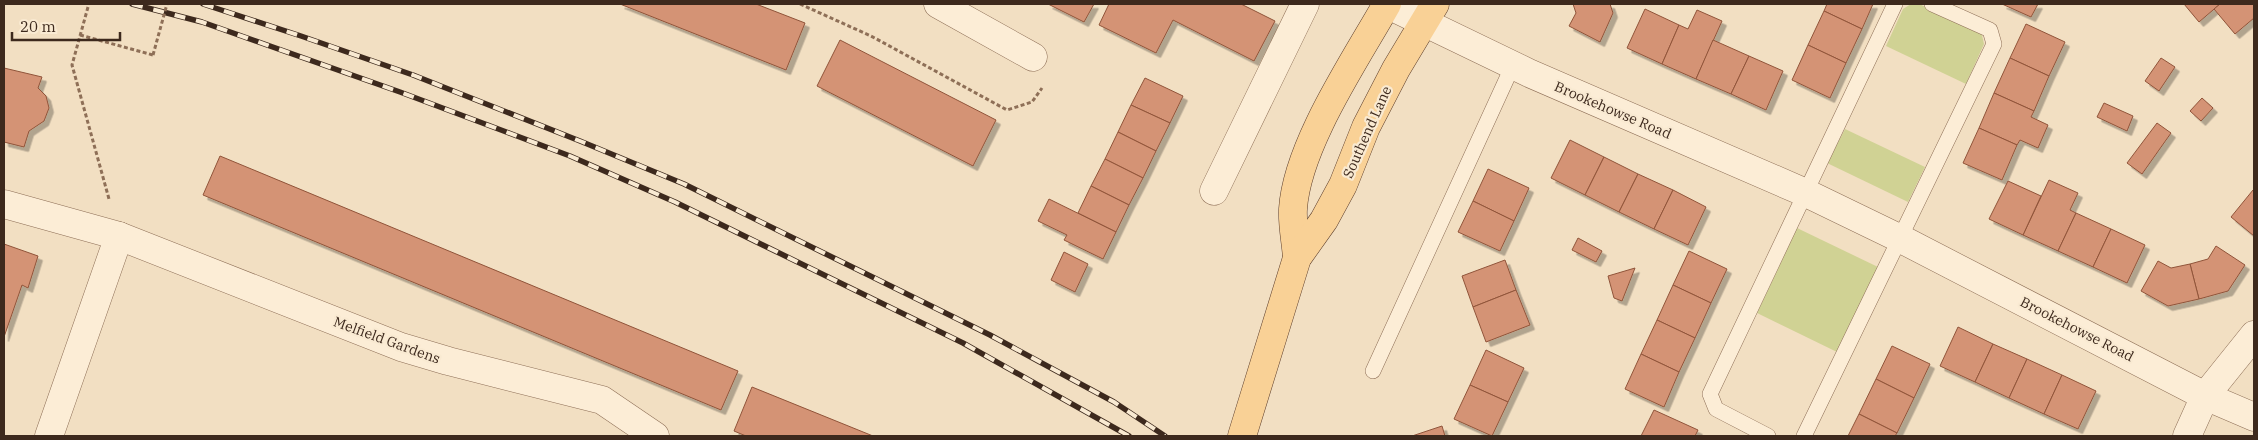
<svg xmlns="http://www.w3.org/2000/svg" width="2258" height="440" viewBox="0 0 2258 440" font-family="'IBM Plex Serif',serif">
<style>
.green{fill:#d0d294}
.building{fill:#d49374;stroke:#90543a;filter:url(#shadow)}
.lines{fill:none;stroke-linecap:round;stroke-linejoin:round}
.lane-casing{stroke:#8e6f57;stroke-width:16}
.street-casing{stroke:#8e6f57;stroke-width:29}
.primary-casing{stroke:#5c3d2b;stroke-width:29}
.path{stroke:#8e6f57;stroke-width:3;stroke-dasharray:4 2.5;stroke-linecap:butt}
.lane{stroke:#fcedd6;stroke-width:15}
.street{stroke:#fcedd6;stroke-width:28}
.primary{stroke:#f9d196;stroke-width:28}
.rail-casing{stroke:#3d291d;stroke-width:5.5}
.rail{stroke:#f9ead2;stroke-width:4;stroke-dasharray:11;stroke-linecap:butt}
.path-bridge{stroke:#8e6f57;stroke-width:3;stroke-dasharray:4 2.5;stroke-linecap:butt}
.labels{text-anchor:middle;dominant-baseline:central;stroke-width:4.5;stroke-linejoin:round;paint-order:stroke}
.street-label{font-size:14px;fill:#3d291d;stroke:#f9ead2}
</style>
<defs>
<filter id="shadow"><feDropShadow dx="4.5" dy="4.5" stdDeviation="0" flood-color="#0004"/></filter>
</defs>
<rect width="100%" height="100%" fill="#f2dfc2"/>
<g class="green">
<path d="M 1911,4 L 1919,4 L 1981,31 L 1984,44 L 1966,84 L 1886,46 L 1903,9 Z"/>
<path d="M 1845,129 L 1925,167 L 1908,202 L 1827,163 Z"/>
<path d="M 1797,228 L 1878,267 L 1837,352 L 1757,313 Z"/>
</g>
<g class="building">
<path d="M 620,4 L 756,4 L 805,23 L 786,70 Z"/>
<path d="M 1048,4 L 1094,4 L 1084,22 Z"/>
<path d="M 1109,4 L 1241,4 L 1275,21 L 1254,61 L 1173,20 L 1156,53 L 1099,25 Z"/>
<path d="M 1573,4 L 1610,4 L 1613,13 L 1600,42 L 1569,26 L 1576,13 Z"/>
<path d="M 1827,4 L 1873,4 L 1862,29 L 1824,11 Z"/>
<path d="M 2002,4 L 2038,4 L 2031,17 Z"/>
<path d="M 2184,4 L 2220,4 L 2199,22 Z"/>
<path d="M 2220,4 L 2254,4 L 2254,18 L 2235,34 L 2214,9 Z"/>
<path d="M 1645,9 L 1679,25 L 1662,64 L 1627,48 Z"/>
<path d="M 1697,10 L 1722,21 L 1696,79 L 1662,64 L 1679,25 L 1688,29 Z"/>
<path d="M 1824,11 L 1862,29 L 1846,63 L 1808,45 Z"/>
<path d="M 2026,24 L 2065,42 L 2049,76 L 2010,58 Z"/>
<path d="M 840,40 L 996,120 L 973,166 L 817,86 Z"/>
<path d="M 1713,40 L 1749,56 L 1731,94 L 1696,79 Z"/>
<path d="M 1808,45 L 1846,63 L 1830,98 L 1792,80 Z"/>
<path d="M 1749,56 L 1783,71 L 1766,110 L 1731,94 Z"/>
<path d="M 2010,58 L 2049,76 L 2034,111 L 1994,93 Z"/>
<path d="M 2161,58 L 2175,67 L 2159,91 L 2145,81 Z"/>
<path d="M 4,68 L 42,77 L 38,88 L 46,96 L 49,108 L 44,121 L 29,131 L 24,147 L 4,142 Z"/>
<path d="M 1145,78 L 1183,96 L 1170,123 L 1131,105 Z"/>
<path d="M 1994,93 L 2034,111 L 2031,117 L 2048,125 L 2038,148 L 2020,140 L 2017,145 L 1979,128 Z"/>
<path d="M 2202,98 L 2213,108 L 2201,121 L 2190,111 Z"/>
<path d="M 2104,103 L 2133,116 L 2127,131 L 2097,117 Z"/>
<path d="M 1131,105 L 1170,123 L 1156,151 L 1118,132 Z"/>
<path d="M 2157,123 L 2171,133 L 2142,174 L 2127,163 Z"/>
<path d="M 1979,128 L 2017,145 L 2002,180 L 1963,163 Z"/>
<path d="M 1118,132 L 1156,151 L 1143,178 L 1105,159 Z"/>
<path d="M 1570,140 L 1604,157 L 1585,195 L 1551,178 Z"/>
<path d="M 220,156 L 738,371 L 721,410 L 203,195 Z"/>
<path d="M 1604,157 L 1638,174 L 1619,212 L 1585,195 Z"/>
<path d="M 1105,159 L 1143,178 L 1129,205 L 1091,186 Z"/>
<path d="M 1488,169 L 1529,188 L 1514,221 L 1473,201 Z"/>
<path d="M 1638,174 L 1673,190 L 1654,229 L 1619,212 Z"/>
<path d="M 2049,180 L 2078,193 L 2070,210 L 2076,213 L 2058,251 L 2023,235 Z"/>
<path d="M 2008,181 L 2041,196 L 2023,235 L 1989,219 Z"/>
<path d="M 1091,186 L 1129,205 L 1116,232 L 1078,213 Z"/>
<path d="M 1673,190 L 1706,207 L 1688,245 L 1654,229 Z"/>
<path d="M 2253,190 L 2254,191 L 2254,236 L 2231,217 Z"/>
<path d="M 1049,199 L 1116,232 L 1103,259 L 1064,240 L 1067,235 L 1038,221 Z"/>
<path d="M 1473,201 L 1514,221 L 1500,251 L 1458,232 Z"/>
<path d="M 2076,213 L 2111,229 L 2093,267 L 2058,251 Z"/>
<path d="M 2111,229 L 2145,245 L 2127,283 L 2093,267 Z"/>
<path d="M 1578,238 L 1602,251 L 1596,262 L 1572,250 Z"/>
<path d="M 4,244 L 38,256 L 28,288 L 22,285 L 4,337 Z"/>
<path d="M 2216,246 L 2245,265 L 2228,291 L 2199,299 L 2190,264 L 2208,259 Z"/>
<path d="M 1689,251 L 1727,269 L 1711,303 L 1673,285 Z"/>
<path d="M 1064,252 L 1088,264 L 1075,292 L 1051,280 Z"/>
<path d="M 1505,260 L 1516,290 L 1473,307 L 1462,276 Z"/>
<path d="M 2158,261 L 2171,268 L 2190,264 L 2199,299 L 2168,306 L 2141,291 Z"/>
<path d="M 1635,268 L 1622,301 L 1614,298 L 1608,276 Z"/>
<path d="M 1673,285 L 1711,303 L 1695,338 L 1657,320 Z"/>
<path d="M 1516,290 L 1530,325 L 1486,342 L 1473,307 Z"/>
<path d="M 1657,320 L 1695,338 L 1679,372 L 1641,354 Z"/>
<path d="M 1958,327 L 1993,344 L 1975,382 L 1940,366 Z"/>
<path d="M 1993,344 L 2027,359 L 2009,398 L 1975,382 Z"/>
<path d="M 1892,346 L 1930,364 L 1914,398 L 1876,379 Z"/>
<path d="M 1486,350 L 1524,368 L 1508,402 L 1470,385 Z"/>
<path d="M 1641,354 L 1679,372 L 1664,407 L 1625,389 Z"/>
<path d="M 2027,359 L 2062,375 L 2044,414 L 2009,398 Z"/>
<path d="M 2062,375 L 2096,391 L 2078,429 L 2044,414 Z"/>
<path d="M 1876,379 L 1914,398 L 1897,433 L 1859,414 Z"/>
<path d="M 1470,385 L 1508,402 L 1492,436 L 1454,419 Z"/>
<path d="M 752,387 L 873,436 L 746,436 L 734,431 Z"/>
<path d="M 1654,410 L 1698,430 L 1695,436 L 1641,436 Z"/>
<path d="M 1859,414 L 1897,433 L 1895,436 L 1848,436 Z"/>
<path d="M 1442,426 L 1445,436 L 1412,436 Z"/>
</g>
<g class="lines">
<defs>
<g id="lane">
<path d="M 1373,371 L 1513,65"/>
<path d="M 1768,436 L 1716,409 L 1710,394 L 1895,4"/>
<path d="M 1804,436 L 1994,44 L 1990,30 L 1932,4"/>
</g>
<g id="street">
<path d="M 938,4 L 1033,57"/>
<path d="M 1386,4 L 1529,73 L 1806,193 L 1901,239 L 2205,396 L 2254,417"/>
<path d="M 1214,191 L 1305,4"/>
<path d="M 4,204 L 119,236 L 401,347 L 448,361 L 602,400 L 655,436"/>
<path d="M 49,436 L 119,236"/>
<path d="M 2187,436 L 2205,396 L 2254,335"/>
</g>
<g id="primary">
<path d="M 1297,258 C 1296,242 1292,225 1293,209 C 1297,145 1356,59 1387,4"/>
<path d="M 1242,436 L 1297,258 L 1324,220 L 1343,185 L 1366,127 L 1396,69 L 1435,4"/>
</g>
</defs>
<use href="#lane" class="lane-casing"/>
<use href="#street" class="street-casing"/>
<use href="#primary" class="primary-casing"/>
<g class="path">
<path d="M 800,4 L 871,36 L 1007,110 L 1032,102 L 1042,88"/>
<path d="M 88,7 L 72,65 L 109,199"/>
<path d="M 80,35 L 153,55"/>
</g>
<use href="#lane" class="lane"/>
<use href="#street" class="street"/>
<use href="#primary" class="primary"/>
<defs>
<g id="rail">
<path d="M 132,4 L 202,22 L 400,92 L 570,156 L 675,202 L 963,343 L 1129,436"/>
<path d="M 203,4 L 301,36 L 413,75 L 580,141 L 684,184 L 990,335 L 1114,402 L 1165,436"/>
</g>
</defs>
<use href="#rail" class="rail-casing"/>
<use href="#rail" class="rail"/>
<path class="path-bridge" d="M 153,55 L 167,4"/>
</g>
<g class="labels">
<g class="street-label">
<text transform="translate(1613 110) rotate(23)">Brookehowse Road</text>
<text transform="translate(1367 132) rotate(-66)">Southend Lane</text>
<text transform="translate(2077 329) rotate(27)">Brookehowse Road</text>
<text transform="translate(387 340) rotate(20)">Melfield Gardens</text>
</g>
</g>
<rect width="2258" height="440" fill="none" stroke="#3d291d" stroke-width="10"/>
<path d="M12 32v8h108v-8" fill="none" stroke="#3d291d" stroke-width="2.5"/>
<text x="20" y="32" font-size="15" fill="#3d291d" stroke="#f9ead2" stroke-width="4" paint-order="stroke">20 m</text>
</svg>
